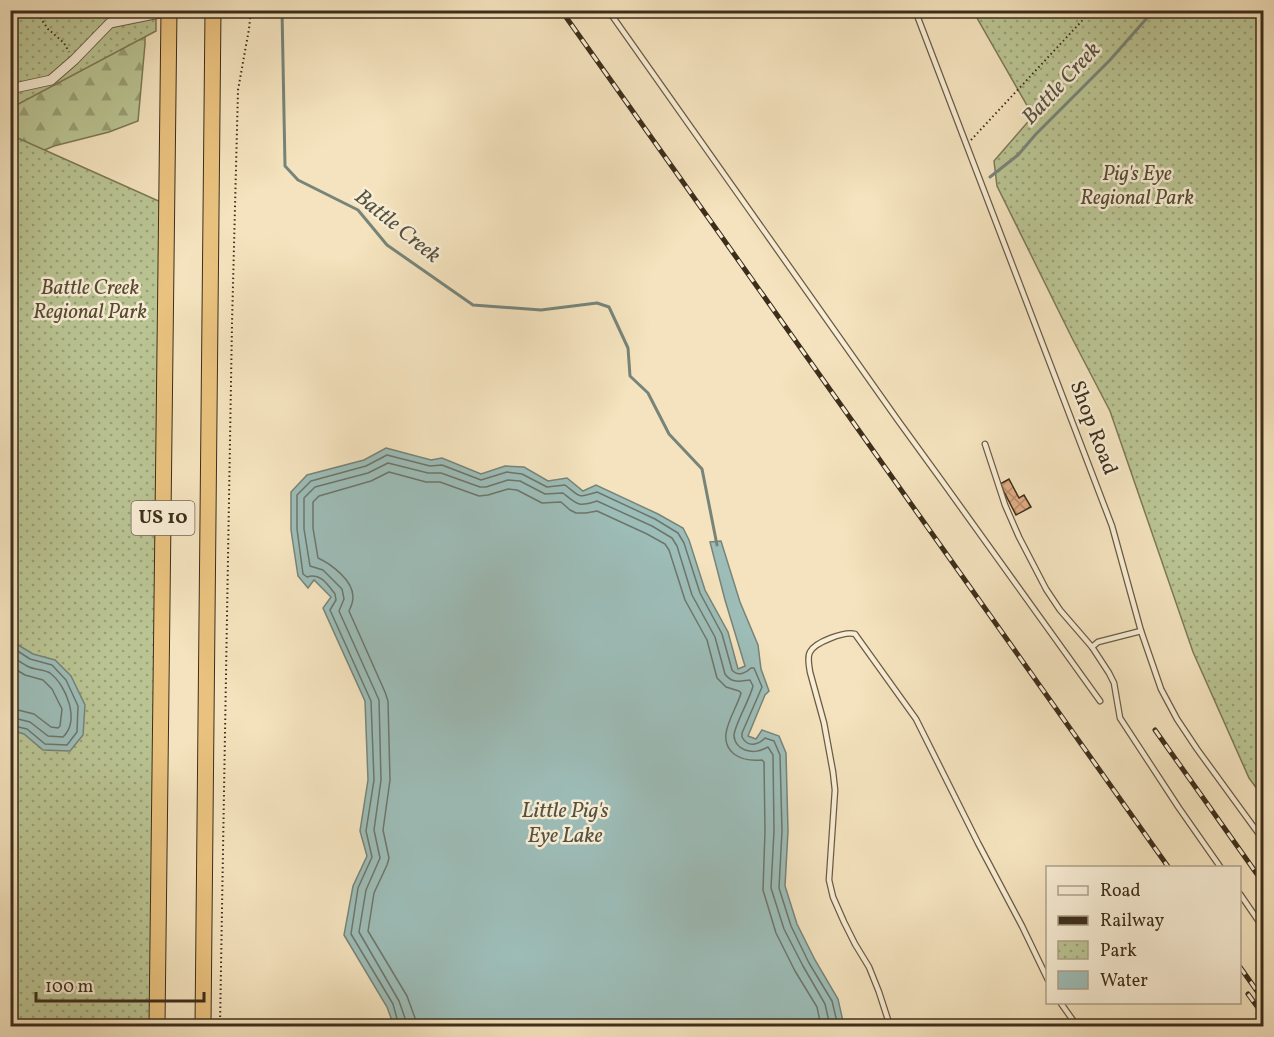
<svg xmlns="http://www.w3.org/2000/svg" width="1274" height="1037" viewBox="0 0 1274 1037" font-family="Vollkorn,serif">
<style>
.forest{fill:url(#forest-firs);stroke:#7c7957;stroke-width:1.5}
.park{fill:url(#park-dots);stroke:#7c7957;stroke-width:1.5}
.water{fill:#9dbdb8;stroke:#778479;stroke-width:1.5}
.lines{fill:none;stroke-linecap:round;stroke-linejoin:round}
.shore{stroke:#6d766a;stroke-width:1.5}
.stream{stroke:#778479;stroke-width:3}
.building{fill:url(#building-cross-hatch);stroke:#3d2e1b;stroke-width:1.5}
.service-casing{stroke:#6b5b44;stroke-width:7}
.minor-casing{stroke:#6b5b44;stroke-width:11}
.trunk-casing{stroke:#3d2e1b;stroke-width:17}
.path{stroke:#3d2e1b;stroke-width:2;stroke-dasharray:1.5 3;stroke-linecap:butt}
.service{stroke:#f8edd5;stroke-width:4.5}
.minor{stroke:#f8edd5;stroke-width:9}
.trunk{stroke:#eac27f;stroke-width:15}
.rail-casing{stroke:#3d2e1b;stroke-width:5}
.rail{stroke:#f8edd5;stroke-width:3;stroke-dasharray:9;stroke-linecap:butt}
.labels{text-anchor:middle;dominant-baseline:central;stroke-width:5;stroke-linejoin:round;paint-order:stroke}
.shield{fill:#f8edd5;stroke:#756753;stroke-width:1.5}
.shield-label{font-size:20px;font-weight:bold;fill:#3d2e1b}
.park-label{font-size:21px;font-style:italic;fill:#564c33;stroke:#f8edd5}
.street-label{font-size:21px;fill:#3d2e1b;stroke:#f8edd5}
.water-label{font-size:22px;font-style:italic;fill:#555242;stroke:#f8edd5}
</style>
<defs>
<pattern id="forest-firs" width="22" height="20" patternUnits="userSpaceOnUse" patternTransform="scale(1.5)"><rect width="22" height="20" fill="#bac493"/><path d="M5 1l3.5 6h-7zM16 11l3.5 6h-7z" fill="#98a077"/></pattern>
<pattern id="park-dots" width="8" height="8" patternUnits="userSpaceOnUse" patternTransform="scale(1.5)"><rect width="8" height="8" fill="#bac493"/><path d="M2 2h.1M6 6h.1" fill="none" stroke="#98a077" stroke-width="1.8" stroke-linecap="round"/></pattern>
<pattern id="building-cross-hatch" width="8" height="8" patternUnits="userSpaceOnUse" patternTransform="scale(1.5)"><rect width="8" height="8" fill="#e2ac84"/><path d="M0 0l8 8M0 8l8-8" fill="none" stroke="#b88c6b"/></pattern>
</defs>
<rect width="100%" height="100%" fill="#f4e3be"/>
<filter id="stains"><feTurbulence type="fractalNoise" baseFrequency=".00333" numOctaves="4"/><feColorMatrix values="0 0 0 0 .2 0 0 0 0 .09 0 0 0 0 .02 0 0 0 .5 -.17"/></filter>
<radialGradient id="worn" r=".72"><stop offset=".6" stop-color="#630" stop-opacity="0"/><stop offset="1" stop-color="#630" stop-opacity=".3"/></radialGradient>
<path class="forest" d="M 11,11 L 145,11 L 145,44 L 138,121 L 109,132 L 54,146 L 11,164 Z"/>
<g class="park">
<path d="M 11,11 L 156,11 L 156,31 L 11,108 Z"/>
<path d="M 973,11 L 1263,11 L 1263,797 L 1249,778 L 1193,652 L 1110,411 L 1072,338 L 997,186 L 994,161 L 1033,116 Z"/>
<path d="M 11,135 L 172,207 L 158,1026 L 11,1026 Z"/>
</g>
<g class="water">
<path d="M 386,448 L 431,460 L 442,458 L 481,474 L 505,466 L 524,467 L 548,481 L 567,478 L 583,491 L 596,485 L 658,514 L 683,528 L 689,540 L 705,590 L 728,632 L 738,669 L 745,666 L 725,600 L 710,542 L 721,541 L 740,602 L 758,645 L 761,669 L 769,691 L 765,695 L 748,736 L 756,739 L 762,730 L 779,736 L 786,753 L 788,831 L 785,886 L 797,924 L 815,960 L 838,999 L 844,1026 L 394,1026 L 387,1007 L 344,935 L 353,886 L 367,856 L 360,831 L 368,780 L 365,701 L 323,608 L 331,597 L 314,580 L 308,588 L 298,576 L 291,530 L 291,492 L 307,475 L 364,460 Z"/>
<path d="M 10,640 L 33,654 L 55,660 L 71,676 L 85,705 L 83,735 L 70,751 L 43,750 L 24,734 L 11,730 Z"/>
</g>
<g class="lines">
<g class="shore">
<path d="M 10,646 L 30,659 L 52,665 L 66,680 L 78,706 L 77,732 L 67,745 L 45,744 L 27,729 L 10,725"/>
<path d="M 10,655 C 16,659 21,663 27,666 C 34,670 43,669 50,673 C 67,686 80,721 63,737 L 48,736 L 30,722 L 10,717"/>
<path d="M 10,666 L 25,675 L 43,680 L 52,689 L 62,709 L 60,726 L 58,728 L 51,727 L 34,714 L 10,708"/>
<path d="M 399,1026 L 393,1004 L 351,934 L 358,888 L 372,857 L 366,831 L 374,780 L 371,701 L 330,610 L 336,600 L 335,594 C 328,585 320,572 307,577 L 303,574 L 297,529 L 297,495 L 311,481 L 366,466 L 387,455 L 430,466 L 442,465 L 481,480 L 507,472 L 522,474 L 547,487 L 565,485 C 582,498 576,498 597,492 L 655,519 L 678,533 L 684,543 L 700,593 L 722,634 L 732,670 C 738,677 746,673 751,668 L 754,668 L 762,687 L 742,733 L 742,737 C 748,748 758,745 765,738 L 774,741 L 780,755 L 782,831 L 779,888 L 791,926 L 809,963 L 832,1001 L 838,1026"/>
<path d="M 407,1026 L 406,1021 L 399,1001 L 359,932 L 366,890 L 380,858 L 374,830 L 381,780 L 379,700 L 339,611 L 344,599 L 342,589 L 323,570 L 310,566 L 304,529 L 304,498 L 315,487 L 368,473 L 388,463 L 428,473 L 441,473 L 480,487 L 486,487 L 508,480 L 520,481 L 545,494 L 563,493 C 578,505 578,507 597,501 L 652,526 L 672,538 L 677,546 L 692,595 L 715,637 L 725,674 C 732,684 740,681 750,680 L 753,686 C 750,699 735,724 734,735 C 734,742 739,748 745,750 C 754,753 760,751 768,747 L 773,755 L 774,831 L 771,888 L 784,929 L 803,966 L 825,1004 L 830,1026"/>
<path d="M 416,1026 L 415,1018 L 407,996 L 368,931 L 374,893 L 387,865 L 389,858 L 383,830 L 390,780 L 388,701 L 385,692 L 349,611 C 351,607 353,602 353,597 C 353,580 331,564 318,558 L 313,528 L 313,502 L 319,496 L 371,481 L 389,472 L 426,482 L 440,482 L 479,496 L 488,495 L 508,489 L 517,490 L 542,503 L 561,502 L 570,510 L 576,513 L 586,513 L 597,511 L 647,534 L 665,544 L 669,550 L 685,600 L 707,640 L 717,678 L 726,687 L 739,691 L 741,693 C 736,712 714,738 734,754 C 742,760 752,761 762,760 L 764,762 L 765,831 L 763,890 L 776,933 L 795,971 L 817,1007 L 821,1026"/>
</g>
<g class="stream">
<path d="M 282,10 L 285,166 L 298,180 L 358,210 L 387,245 L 473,305 L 541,310 L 597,303 L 609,307 L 628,348 L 630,376 L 648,393 L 669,434 L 702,469 L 717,545"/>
<path d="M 990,177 L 1018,155 L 1036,134 L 1110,60 L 1154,10"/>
</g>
</g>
<path class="building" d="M 1009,479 L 1019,498 L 1024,495 L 1031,507 L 1016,515 L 1000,484 Z"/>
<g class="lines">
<defs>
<g id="service">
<path d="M 608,10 L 897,419 L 942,481 L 1100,701"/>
<path d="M 915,10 L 1112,526 L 1141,631 L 1161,689 L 1177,719 L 1197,749 L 1264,841"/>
<path d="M 985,444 L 1005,505 L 1019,537 L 1046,589 L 1060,610 L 1092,647 L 1109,673 L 1114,683 L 1120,718 L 1179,808 L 1221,868"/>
<path d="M 1092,647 L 1098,642 L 1141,631"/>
<path d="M 1240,894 L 1264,929"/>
<path d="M 1060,1002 L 1077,1026"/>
<path d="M 890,1026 L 879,992 L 869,967 L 855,944 L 844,922 L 833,897 L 829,880 L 835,790 L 833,772 L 824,723 L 810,672 C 809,665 807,657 810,652 C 815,642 845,631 855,634 L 916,719 L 978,843 L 1022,926 L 1048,980"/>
</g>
<path id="minor" d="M 10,89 L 51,80 L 74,60 L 110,23 L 169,11"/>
<g id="trunk">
<path d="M 157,1026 L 169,10"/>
<path d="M 203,1026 L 213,10"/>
</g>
</defs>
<use href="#service" class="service-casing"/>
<use href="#minor" class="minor-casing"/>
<use href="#trunk" class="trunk-casing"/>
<g class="path">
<path d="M 35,10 L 48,29 L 64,43 L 69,52"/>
<path d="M 971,140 L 1092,10"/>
<path d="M 220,1026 L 232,324 L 238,90 L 249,29 L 251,10"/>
</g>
<use href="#service" class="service"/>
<use href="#minor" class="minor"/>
<use href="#trunk" class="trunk"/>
<defs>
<g id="rail">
<path d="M 561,10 L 1169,868"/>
<path d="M 1155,730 L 1264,884"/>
<path d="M 1240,967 L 1264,1001"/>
<path d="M 1248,994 L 1264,1016"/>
</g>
</defs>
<use href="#rail" class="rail-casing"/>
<use href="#rail" class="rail"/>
</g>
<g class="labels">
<rect class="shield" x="131.5" y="501" width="63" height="34" rx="4.5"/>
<g class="shield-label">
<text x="163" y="518">US 10</text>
</g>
<g class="park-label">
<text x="1137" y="174">Pig's Eye<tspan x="1137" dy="24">Regional Park</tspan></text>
<text x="90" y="288">Battle Creek<tspan x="90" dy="24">Regional Park</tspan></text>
</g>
<g class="street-label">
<text transform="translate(1093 428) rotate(69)">Shop Road</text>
</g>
<g class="water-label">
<text transform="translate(1062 84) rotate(-47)">Battle Creek</text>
<text transform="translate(397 227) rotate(39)">Battle Creek</text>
<text x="565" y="811">Little Pig's<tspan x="565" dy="25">Eye Lake</tspan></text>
</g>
</g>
<rect width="1274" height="1037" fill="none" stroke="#f4e3be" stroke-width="36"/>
<rect x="12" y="12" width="1250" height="1013" fill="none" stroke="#3d2e1b" stroke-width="3"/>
<rect x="18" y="18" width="1238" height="1001" fill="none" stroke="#3d2e1b" stroke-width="1.5"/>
<rect x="1046" y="866" width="195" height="138" fill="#f8edd5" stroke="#ada18b" stroke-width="1.5"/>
<rect x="1058" y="886" width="30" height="9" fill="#f8edd5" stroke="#ada18b" stroke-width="1.5"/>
<text x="1100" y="896" font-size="18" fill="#3d2e1b">Road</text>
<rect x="1058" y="916" width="30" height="9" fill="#3d2e1b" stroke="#ada18b" stroke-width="1.5"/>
<text x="1100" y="926" font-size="18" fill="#3d2e1b">Railway</text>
<rect x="1058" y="941" width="30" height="18" fill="url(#park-dots)" stroke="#ada18b" stroke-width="1.5"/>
<text x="1100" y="956" font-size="18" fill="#3d2e1b">Park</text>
<rect x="1058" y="971" width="30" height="18" fill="#9dbdb8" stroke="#ada18b" stroke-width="1.5"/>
<text x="1100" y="986" font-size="18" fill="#3d2e1b">Water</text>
<path d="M36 992v9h168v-9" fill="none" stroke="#3d2e1b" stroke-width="3"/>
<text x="45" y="992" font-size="18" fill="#3d2e1b" stroke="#f8edd5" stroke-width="4.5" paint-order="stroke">100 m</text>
<rect width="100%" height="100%" filter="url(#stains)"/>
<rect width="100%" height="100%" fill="url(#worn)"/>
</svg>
